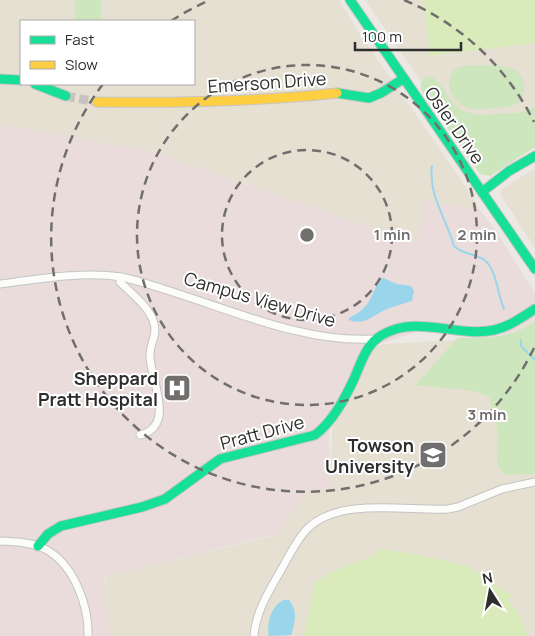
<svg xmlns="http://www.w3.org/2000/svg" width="535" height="636" viewBox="0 0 535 636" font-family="Manrope,sans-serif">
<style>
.education{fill:#e6e0d3;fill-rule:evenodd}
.medical{fill:#e9dcdb}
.green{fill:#cee6be}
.pitch{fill:#d9eabb}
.water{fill:#99d6ec}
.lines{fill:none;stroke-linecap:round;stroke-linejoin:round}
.stream{stroke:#99d6ec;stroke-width:2}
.secondary-tunnel{stroke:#c6c3c0;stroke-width:9;stroke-dasharray:9 4.5;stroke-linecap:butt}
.street-casing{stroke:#c5c4c5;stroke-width:9}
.fast-casing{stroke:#c5c4c5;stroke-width:11}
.slow-casing{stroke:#c5c4c5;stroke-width:11}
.street{stroke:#fcfcfb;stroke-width:7}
.fast{stroke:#16e098;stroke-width:9}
.slow{stroke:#ffcf43;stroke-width:9}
.ring{fill:none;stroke:#706f6e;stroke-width:2.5;stroke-dasharray:9 6}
.labels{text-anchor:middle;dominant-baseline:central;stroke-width:4;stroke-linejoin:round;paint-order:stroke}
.street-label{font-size:18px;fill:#2e2e2e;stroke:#fff}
.poi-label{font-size:18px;font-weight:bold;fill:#2e2e2e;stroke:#fff;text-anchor:end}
.centre{fill:#706f6e;stroke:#fff;stroke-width:2.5}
.ring-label{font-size:15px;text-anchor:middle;font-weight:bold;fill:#706f6e;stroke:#fff;stroke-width:4;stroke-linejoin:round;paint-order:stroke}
</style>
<rect width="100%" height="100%" fill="#ece8e4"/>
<g class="education">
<path d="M 0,0 L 339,0 L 358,31 L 462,181 L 480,210 L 424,200 L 418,244 L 153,152 L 0,125 ZM 21,21 L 194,21 L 194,84 L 21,84 Z"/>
<path d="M 365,0 L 535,0 L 535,142 L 482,170 Z"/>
<path d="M 535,168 L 535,248 L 500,194 L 501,190 Z"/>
<path d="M 535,319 L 535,636 L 109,636 L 104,602 L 105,577 L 276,535 L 304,493 L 331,483 L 332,427 L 350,396 L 374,348 L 383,344 L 461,340 L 489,347 Z"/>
</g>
<path class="medical" d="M 0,125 L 153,152 L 417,244 L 424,200 L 480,210 L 496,231 L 535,293 L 535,318 L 511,333 L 479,338 L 419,331 L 377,345 L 329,431 L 331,488 L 306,492 L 277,534 L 104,577 L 109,636 L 0,636 Z"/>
<g class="green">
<rect x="75" y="0" width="26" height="21"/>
<path d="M 460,66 C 476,66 498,63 513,69 C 525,74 528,94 519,102 C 512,108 501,107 493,108 C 486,109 477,110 470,109 C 451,103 439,77 460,66 Z"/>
<path d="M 426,76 C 444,76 445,105 467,112 C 482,117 494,114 509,113 C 513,113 517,113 521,112 C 526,111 529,108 535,107 L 535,147 L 490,176 L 480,174 L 421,90 L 421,82 Z"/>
<path d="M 535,322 L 535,474 L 504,475 L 497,465 L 498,433 L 489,397 L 474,391 L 416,385 L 457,338 C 487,337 509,339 535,322 Z"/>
</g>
<g class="pitch">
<path d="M 424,0 L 535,0 L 535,43 L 430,56 Z"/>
<path d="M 379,549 L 415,554 L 467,566 L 512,596 L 508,600 L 518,613 L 528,636 L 304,636 L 315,582 L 330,573 L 358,561 L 372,557 Z"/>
</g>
<g class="water">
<path d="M 383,278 L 397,284 L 411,286 L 414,291 L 412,301 C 403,304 394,306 385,310 C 372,316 364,326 349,320 L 349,318 C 353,315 359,313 363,309 C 372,301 375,284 383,278 Z"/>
<path d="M 284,600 L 289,600 C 298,610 295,624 291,635 L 269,636 C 266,624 271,605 284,600 Z"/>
</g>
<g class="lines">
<g class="stream">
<path d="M 432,166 C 428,195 447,220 454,246 C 462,254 473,253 483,259 C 497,268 497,294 504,309"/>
<path d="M 521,340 L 521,346 L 535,360"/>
</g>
<path class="secondary-tunnel" d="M 66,96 L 97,102"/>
<defs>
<g id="street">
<path d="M 120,277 L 120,282 C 131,293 147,305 153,320 C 159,336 149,342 150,357 C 151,381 176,426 140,435"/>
<path d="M 0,284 C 38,279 83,271 121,277 C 141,281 160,288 179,294 C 241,314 309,343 374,339"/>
<path d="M 0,541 C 15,542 32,542 45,549 C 74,564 89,606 88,636"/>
<path d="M 254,636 C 256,611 269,591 281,570 C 289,556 297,539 308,528 C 340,497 406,511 448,509 L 458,507 L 502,489 L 535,482"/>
</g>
<g id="fast">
<path d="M 350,0 L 535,269"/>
<path d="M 0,79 L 21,80"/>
<path d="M 35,84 L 66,96"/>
<path d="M 337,93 L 369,98 L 381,93 L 403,79"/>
<path d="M 482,192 L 509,171 L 535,156"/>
<path d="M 38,546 L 48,534 L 61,526 L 142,507 L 165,499 L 220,459 L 315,435 C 333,421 344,400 354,379 C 361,363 366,344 382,335 C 417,314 457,338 494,330 C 509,327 522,317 535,309"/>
</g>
<path id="slow" d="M 97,102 C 177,103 257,102 337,93"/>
</defs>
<use href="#street" class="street-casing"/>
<use href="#fast" class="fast-casing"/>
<use href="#slow" class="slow-casing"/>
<use href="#street" class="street"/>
<use href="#fast" class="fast"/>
<use href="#slow" class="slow"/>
</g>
<g class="ring">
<circle cx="307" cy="235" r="85"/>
<circle cx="307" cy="235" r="170"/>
<path d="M534 348A254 254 0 1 1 103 84M171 21A254 254 0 0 1 210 0M404 0A254 254 0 0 1 534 122"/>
</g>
<defs>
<symbol id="hospital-square" viewBox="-11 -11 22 22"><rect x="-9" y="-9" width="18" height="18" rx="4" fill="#706f6e" stroke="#fff"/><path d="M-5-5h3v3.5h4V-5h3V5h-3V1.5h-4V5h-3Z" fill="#fff"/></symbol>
<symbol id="university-square" viewBox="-11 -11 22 22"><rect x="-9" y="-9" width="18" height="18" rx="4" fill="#706f6e" stroke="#fff"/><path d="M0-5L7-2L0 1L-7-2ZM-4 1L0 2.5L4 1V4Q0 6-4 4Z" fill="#fff"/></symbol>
</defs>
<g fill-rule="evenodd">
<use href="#hospital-square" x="161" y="372" width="32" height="32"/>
<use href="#university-square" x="417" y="439" width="32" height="32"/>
</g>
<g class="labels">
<g class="street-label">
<text transform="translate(267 82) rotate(-4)">Emerson Drive</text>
<text transform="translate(455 125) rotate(55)">Osler Drive</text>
<text transform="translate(260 299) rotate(16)">Campus View Drive</text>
<text transform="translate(262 432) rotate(-15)">Pratt Drive</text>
</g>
<g class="poi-label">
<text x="158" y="378">Sheppard<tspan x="158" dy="21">Pratt Hospital</tspan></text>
<text x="414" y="445">Towson<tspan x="414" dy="21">University</tspan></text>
</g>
</g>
<circle cx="307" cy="235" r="8" class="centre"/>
<g class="ring-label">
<text x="392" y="240">1 min</text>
<text x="477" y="240">2 min</text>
<text x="487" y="420">3 min</text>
</g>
<rect x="20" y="20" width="175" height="65" fill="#ffffff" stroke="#ababab"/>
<rect x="30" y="36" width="25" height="8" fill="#16e098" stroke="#ababab"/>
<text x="65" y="45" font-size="15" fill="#2e2e2e">Fast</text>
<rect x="30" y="61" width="25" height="8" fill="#ffcf43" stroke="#ababab"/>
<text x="65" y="70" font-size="15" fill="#2e2e2e">Slow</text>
<g transform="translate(490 591) rotate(349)" stroke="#ffffff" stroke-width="4" paint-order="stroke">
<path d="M0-4L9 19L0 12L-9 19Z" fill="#2e2e2e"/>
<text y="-8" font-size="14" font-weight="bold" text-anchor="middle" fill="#2e2e2e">N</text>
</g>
<path d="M355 42v8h106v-8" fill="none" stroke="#2e2e2e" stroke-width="2.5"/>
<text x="362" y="42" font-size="15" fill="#2e2e2e" stroke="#ffffff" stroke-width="4" paint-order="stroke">100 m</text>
</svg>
